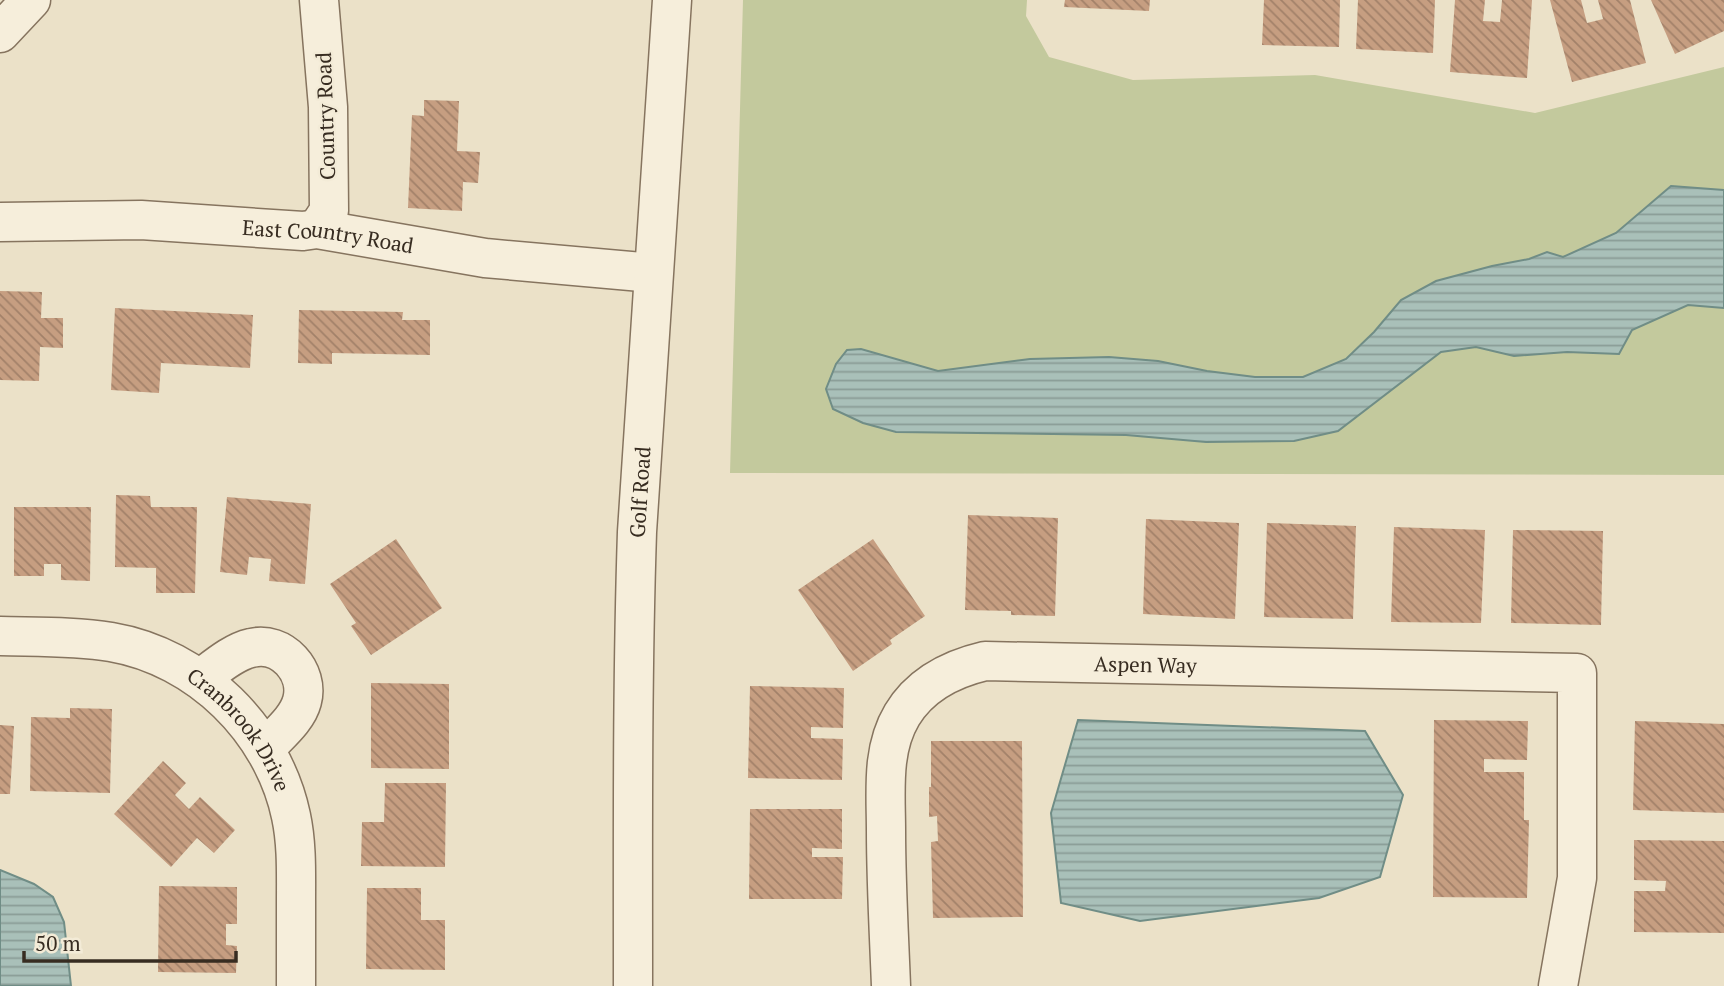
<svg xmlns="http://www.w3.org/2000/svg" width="1724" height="986" viewBox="0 0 1724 986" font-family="'PT Serif',serif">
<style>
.grass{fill:#c3c99d}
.water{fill:url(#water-rules);stroke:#708d86;stroke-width:2}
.building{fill:url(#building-back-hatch)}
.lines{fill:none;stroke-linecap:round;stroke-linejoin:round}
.minor-casing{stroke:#86745f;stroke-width:41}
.minor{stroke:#f6eedb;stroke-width:38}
.labels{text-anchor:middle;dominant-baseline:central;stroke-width:5;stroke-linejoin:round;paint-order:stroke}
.street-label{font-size:21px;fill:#372c21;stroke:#f3ebd7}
</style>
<defs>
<pattern id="water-rules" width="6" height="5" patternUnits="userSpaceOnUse" patternTransform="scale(1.75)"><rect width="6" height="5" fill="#a9c0b9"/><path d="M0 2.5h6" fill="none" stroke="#8a9c96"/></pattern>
<pattern id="building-back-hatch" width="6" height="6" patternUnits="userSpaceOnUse" patternTransform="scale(1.75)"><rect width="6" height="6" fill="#c69e81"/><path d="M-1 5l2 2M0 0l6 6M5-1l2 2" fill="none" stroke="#a28169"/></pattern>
</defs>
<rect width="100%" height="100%" fill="#ebe1c8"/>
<path class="grass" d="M 743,0 L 1027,0 L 1026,16 L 1049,57 L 1133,80 L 1315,75 L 1535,113 L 1724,67 L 1724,475 L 730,473 Z"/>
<g class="water">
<path d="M 1671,186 L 1724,190 L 1724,308 L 1688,305 L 1632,330 L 1619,354 L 1567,352 L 1514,356 L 1476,347 L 1441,352 L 1338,431 L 1294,441 L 1206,442 L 1126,435 L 896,432 L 863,423 L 833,409 L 826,389 L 836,364 L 847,350 L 861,349 L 938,371 L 1030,359 L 1109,357 L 1158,361 L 1207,371 L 1255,377 L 1303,377 L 1346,359 L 1374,332 L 1401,300 L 1436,281 L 1492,266 L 1529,259 L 1547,252 L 1563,257 L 1616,233 Z"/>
<path d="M 1078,720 L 1365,731 L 1403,795 L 1380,877 L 1319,898 L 1140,921 L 1061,903 L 1051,813 Z"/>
<path d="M 0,870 L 34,884 L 53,897 L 64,922 L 71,986 L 0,986 Z"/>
</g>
<g class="building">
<path d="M 1065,0 L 1150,0 L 1149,11 L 1064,7 Z"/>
<path d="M 1264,0 L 1340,0 L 1339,47 L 1262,45 Z"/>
<path d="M 1358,0 L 1435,0 L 1433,53 L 1356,49 Z"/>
<path d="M 1455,0 L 1485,0 L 1483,21 L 1500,22 L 1502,0 L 1532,0 L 1527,78 L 1450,72 Z"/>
<path d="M 1550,0 L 1581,0 L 1587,23 L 1603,19 L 1598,0 L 1630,0 L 1646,63 L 1572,82 Z"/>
<path d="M 1651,0 L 1724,0 L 1724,31 L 1675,54 Z"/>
<path d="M 424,100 L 459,101 L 457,151 L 480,152 L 478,183 L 463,182 L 462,211 L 408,208 L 412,115 L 424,116 Z"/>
<path d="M 0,291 L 42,292 L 41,318 L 63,318 L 63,348 L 40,347 L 39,381 L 0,380 Z"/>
<path d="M 115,308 L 253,315 L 250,368 L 161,363 L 159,393 L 111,390 Z"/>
<path d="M 299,310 L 403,312 L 402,320 L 430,320 L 430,355 L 332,353 L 332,364 L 298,363 Z"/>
<path d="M 116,495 L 150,496 L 151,507 L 197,507 L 195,593 L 156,593 L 156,568 L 115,567 Z"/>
<path d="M 227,497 L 311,504 L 305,584 L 269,581 L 271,559 L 249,557 L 247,575 L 220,572 Z"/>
<path d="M 14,507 L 91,507 L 90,581 L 61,580 L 61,564 L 44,564 L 44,576 L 14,576 Z"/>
<path d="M 968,515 L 1058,518 L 1055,616 L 1011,615 L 1011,611 L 965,610 Z"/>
<path d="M 1146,519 L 1239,523 L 1235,619 L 1143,614 Z"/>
<path d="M 1267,523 L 1356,526 L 1353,619 L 1264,617 Z"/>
<path d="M 1394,527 L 1485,530 L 1481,623 L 1391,622 Z"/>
<path d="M 1513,530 L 1603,531 L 1601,625 L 1511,623 Z"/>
<path d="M 396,539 L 442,608 L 371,655 L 351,626 L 356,623 L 330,584 Z"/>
<path d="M 873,539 L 925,616 L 890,640 L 892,644 L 853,671 L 798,590 Z"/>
<path d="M 371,683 L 449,684 L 449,769 L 371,768 Z"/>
<path d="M 750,686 L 844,688 L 843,728 L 811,727 L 811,738 L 843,739 L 842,780 L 748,778 Z"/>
<path d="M 70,708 L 112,709 L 110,793 L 30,791 L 31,717 L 70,718 Z"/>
<path d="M 1434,720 L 1528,721 L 1527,760 L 1484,759 L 1484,772 L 1524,772 L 1524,820 L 1529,820 L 1527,898 L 1433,897 Z"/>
<path d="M 1635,721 L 1724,724 L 1724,813 L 1633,810 Z"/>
<path d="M 0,725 L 14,726 L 10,794 L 0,794 Z"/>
<path d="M 931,741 L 1022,741 L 1023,917 L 933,918 L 931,842 L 938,841 L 937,816 L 929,817 L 929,787 L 931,787 Z"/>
<path d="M 163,761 L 186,783 L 175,795 L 189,809 L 200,797 L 235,830 L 214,853 L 197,838 L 171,867 L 114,814 Z"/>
<path d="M 385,783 L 446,783 L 445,867 L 361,866 L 362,822 L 384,822 Z"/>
<path d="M 750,809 L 842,809 L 842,849 L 812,848 L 812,857 L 843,857 L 842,899 L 749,899 Z"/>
<path d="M 1634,840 L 1724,841 L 1724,933 L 1634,932 L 1634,891 L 1665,891 L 1666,881 L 1634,880 Z"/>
<path d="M 159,886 L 237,887 L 237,924 L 226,924 L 226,945 L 237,946 L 236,973 L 158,972 Z"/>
<path d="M 367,888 L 421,888 L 421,920 L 445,920 L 445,970 L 366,969 Z"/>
</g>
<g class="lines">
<defs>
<g id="minor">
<path d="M 0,33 L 31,0"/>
<path id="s1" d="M 0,222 L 141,220 L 303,231 L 317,229 L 485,258 L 653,273"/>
<path d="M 317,229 L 329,211 L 328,107 L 319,0"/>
<path id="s2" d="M 0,636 C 37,637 75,636 111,642 C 199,657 273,730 291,816 C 297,844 296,873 296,901 C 296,929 296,958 296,986"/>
<path d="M 200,679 C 215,668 233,652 251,648 C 282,640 310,672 302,701 C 297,720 277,735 265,749"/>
<path id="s3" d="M 633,986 C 633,835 632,684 637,532 L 672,0"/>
<path id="s4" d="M 891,986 C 889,934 886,882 886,831 C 886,792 881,750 902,715 C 920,685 951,669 985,661 L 1577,673 L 1577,878 L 1558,986"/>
</g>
</defs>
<use href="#minor" class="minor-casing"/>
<use href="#minor" class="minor"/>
</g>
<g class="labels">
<g class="street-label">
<text transform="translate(325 116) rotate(-92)">Country Road</text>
<text stroke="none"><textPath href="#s1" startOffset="329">East Country Road</textPath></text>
<text stroke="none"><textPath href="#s3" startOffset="494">Golf Road</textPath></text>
<text stroke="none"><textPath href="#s4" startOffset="536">Aspen Way</textPath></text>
<text stroke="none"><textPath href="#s2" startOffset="273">Cranbrook Drive</textPath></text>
</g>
</g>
<path d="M24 951v10h212v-10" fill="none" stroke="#372c21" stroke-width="3.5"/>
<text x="35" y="951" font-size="21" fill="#372c21" stroke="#f3ebd7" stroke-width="5" paint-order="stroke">50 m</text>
</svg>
